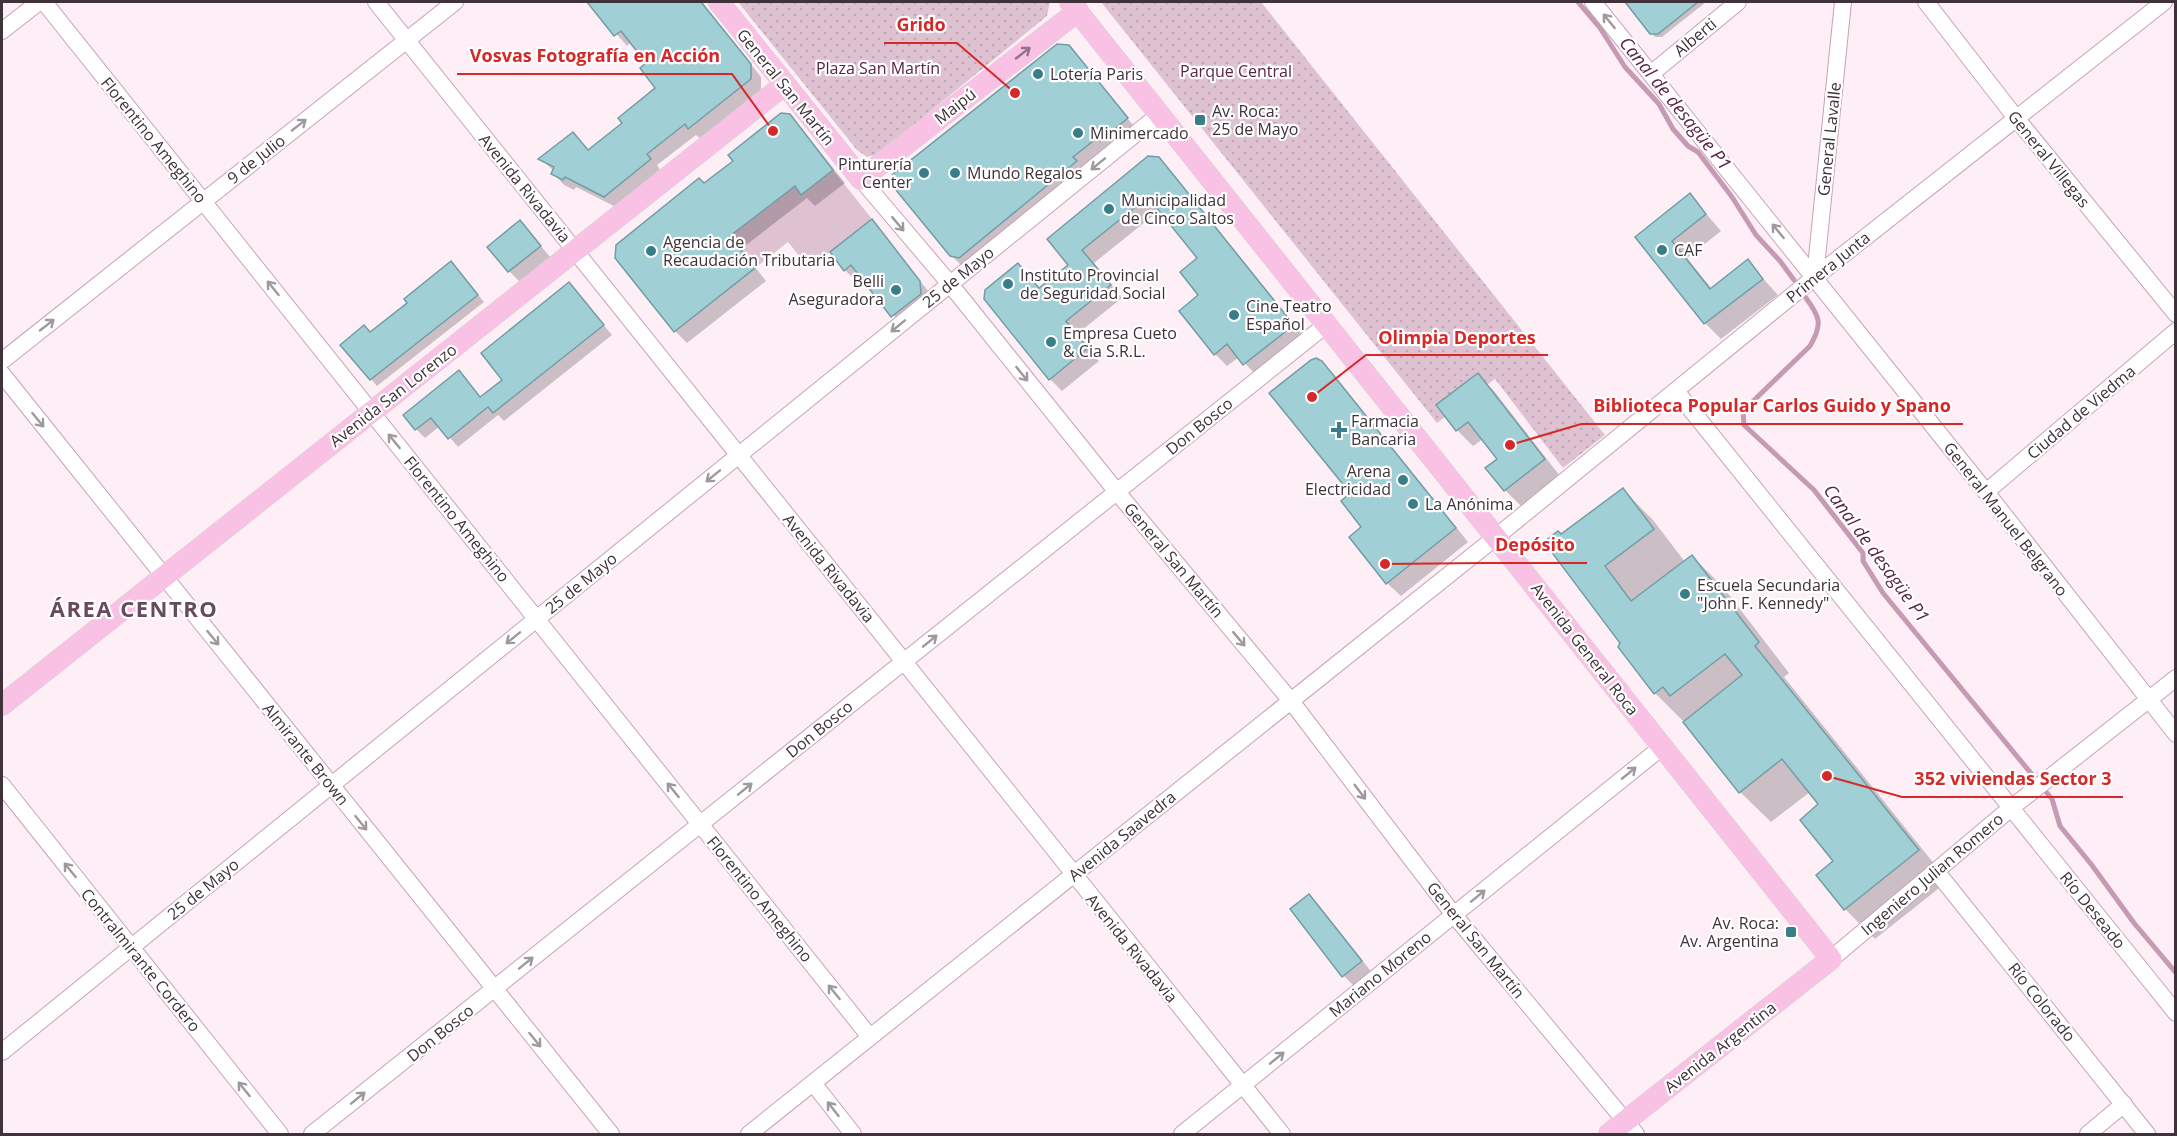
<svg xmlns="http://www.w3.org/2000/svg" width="2177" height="1136" viewBox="0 0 2177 1136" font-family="'Open Sans',sans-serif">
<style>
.green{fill:#dfc2d2}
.park{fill:url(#park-dots)}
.shadow{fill:#0003}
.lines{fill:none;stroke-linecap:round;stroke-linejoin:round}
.stream{stroke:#c59ab2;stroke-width:5}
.building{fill:#a1cfd6;stroke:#729da5;stroke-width:1.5}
.minor-casing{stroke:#c6a3b7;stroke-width:18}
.major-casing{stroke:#d5d2d4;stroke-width:22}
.minor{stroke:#fff;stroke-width:16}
.major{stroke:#f9c1e3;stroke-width:21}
.oneway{stroke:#a0989c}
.oneway2{stroke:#937286}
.poi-dot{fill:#377e88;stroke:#fff;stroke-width:2}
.labels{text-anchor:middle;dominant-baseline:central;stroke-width:4.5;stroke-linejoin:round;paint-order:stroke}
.street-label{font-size:16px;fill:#40323a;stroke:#fff}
.park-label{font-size:16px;fill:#592346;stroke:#fff}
.poi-label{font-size:16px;fill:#40323a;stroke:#fff;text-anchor:start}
.water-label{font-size:18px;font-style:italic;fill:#5a2547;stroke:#fff}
.district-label{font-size:22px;font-weight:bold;letter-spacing:1.5px;fill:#684a5c;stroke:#fff}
.leader{fill:none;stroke:#d62828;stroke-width:2}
.callout-dot{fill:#d62828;stroke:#fff;stroke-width:2}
.callout-label{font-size:18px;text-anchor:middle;font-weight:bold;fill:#d62828;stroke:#fff;stroke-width:4.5;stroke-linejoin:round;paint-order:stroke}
</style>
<defs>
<pattern id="park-dots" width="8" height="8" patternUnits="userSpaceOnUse" patternTransform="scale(1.5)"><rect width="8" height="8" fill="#dfc2d2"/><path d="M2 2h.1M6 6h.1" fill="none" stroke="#c0a7b5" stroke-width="1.8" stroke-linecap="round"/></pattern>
</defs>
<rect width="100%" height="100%" fill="#feeff7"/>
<path class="green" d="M 833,170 L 872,219 L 809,268 L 788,242 L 755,268 L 730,236 L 795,186 L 801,194 Z"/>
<g class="park">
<path d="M 738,2 L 1050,2 L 1047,16 L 878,154 L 867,157 L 857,150 Z"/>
<path d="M 1101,2 L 1261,2 L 1605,435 L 1563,468 L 1495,379 L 1437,423 Z"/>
</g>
<g class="shadow">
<path d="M 589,2 L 702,2 L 761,77 L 761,90 L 701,139 L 696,135 L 657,165 L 661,171 L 616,207 L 576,187 L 574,190 L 564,185 L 553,173 L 554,171 L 541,159 L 573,134 L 589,151 L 625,123 L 658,88 L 648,64 L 631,42 L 627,46 Z"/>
<path d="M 1626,2 L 1706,2 L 1662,37 L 1655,37 Z"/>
<path d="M 1069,46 L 1137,130 L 962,266 L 951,255 Z"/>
<path d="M 789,115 L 802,129 L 845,183 L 815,206 L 807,198 L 741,249 L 766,281 L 687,343 L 675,331 L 704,185 Z"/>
<path d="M 1159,159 L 1172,172 L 1301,333 L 1301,341 L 1257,376 L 1239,357 L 1227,366 L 1215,354 L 1201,296 L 1199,258 L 1160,210 L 1094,263 L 1122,298 L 1077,334 L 1099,361 L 1062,391 L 1050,379 L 1018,265 L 1040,289 L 1070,265 L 1049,239 Z"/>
<path d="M 1690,195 L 1721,231 L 1687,258 L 1712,289 L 1747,261 L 1778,295 L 1721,339 L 1705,323 L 1637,237 Z"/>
<path d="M 872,221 L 929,292 L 902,325 L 860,275 L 854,279 L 845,270 Z"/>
<path d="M 520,222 L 552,259 L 521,283 L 509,271 Z"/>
<path d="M 457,270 L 484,302 L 377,386 L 371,379 L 371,334 Z"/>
<path d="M 569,284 L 612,335 L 504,421 L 498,415 L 458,447 L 440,426 L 425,438 L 416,429 L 459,372 L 481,398 L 504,380 Z"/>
<path d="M 1321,362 L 1335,376 L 1468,542 L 1401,596 L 1387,583 L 1363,527 L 1352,494 Z"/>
<path d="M 1478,375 L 1494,391 L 1560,476 L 1521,506 L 1505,490 L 1499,459 L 1483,439 L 1473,446 L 1457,430 Z"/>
<path d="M 1623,490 L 1653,520 L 1685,562 L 1692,556 L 1723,587 L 1789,673 L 1784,677 L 1948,881 L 1875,939 L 1845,909 L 1836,862 L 1820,805 L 1810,792 L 1771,822 L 1740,792 L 1685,723 L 1655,693 L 1622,643 L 1561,536 Z"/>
<path d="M 1309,896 L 1321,908 L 1373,974 L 1356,988 L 1344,976 L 1292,910 Z"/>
</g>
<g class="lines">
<g class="stream">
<path d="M 1578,2 L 1600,28 L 1625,67 L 1659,104 L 1673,129 L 1688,146 L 1698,152 L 1732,197 L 1756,235 L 1780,261 L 1794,280"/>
<path d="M 1806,298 C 1820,317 1823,324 1810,346 L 1743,411 L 1744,425 L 1814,490 L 1863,553 L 1863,561 L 1883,593 L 2034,777"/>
<path d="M 2047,793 L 2052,799 L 2060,826 L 2091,864 L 2134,923 L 2176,973"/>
</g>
</g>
<g class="building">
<path d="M 587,2 L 701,2 L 751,64 L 751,79 L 688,129 L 685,124 L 647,154 L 651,159 L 604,197 L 565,177 L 563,180 L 551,174 L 554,167 L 538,159 L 573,132 L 588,150 L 622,123 L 618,118 L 655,88 L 640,68 L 646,63 L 621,31 L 614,36 Z"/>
<path d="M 1625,2 L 1698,2 L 1658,34 L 1650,34 Z"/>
<path d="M 1057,44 L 1069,45 L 1128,118 L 1100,141 L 1097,138 L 1073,157 L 1077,161 L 959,258 L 950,256 L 891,184 L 892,175 Z"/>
<path d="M 781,113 L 790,114 L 833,170 L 801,195 L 795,186 L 730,236 L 755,268 L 674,332 L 615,258 L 616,245 L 699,178 L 704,183 L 733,161 L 728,155 Z"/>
<path d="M 1148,156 L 1159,157 L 1289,319 L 1289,329 L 1243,365 L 1227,344 L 1214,355 L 1179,311 L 1198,295 L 1180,272 L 1197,258 L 1148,197 L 1082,250 L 1111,285 L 1066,321 L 1088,348 L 1049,380 L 984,299 L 985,290 L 1018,263 L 1039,288 L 1068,265 L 1047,239 Z"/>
<path d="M 1690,193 L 1706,214 L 1672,241 L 1710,289 L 1748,259 L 1763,279 L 1704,324 L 1635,237 Z"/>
<path d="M 872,219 L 920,281 L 921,294 L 891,317 L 851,265 L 844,271 L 830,252 Z"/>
<path d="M 520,220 L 541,246 L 508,272 L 487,247 Z"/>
<path d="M 451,261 L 478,295 L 370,380 L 340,345 L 364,325 L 370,332 L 407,303 L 404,299 Z"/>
<path d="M 569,282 L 604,325 L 493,413 L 488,407 L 448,439 L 431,418 L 415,430 L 403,415 L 459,370 L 480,397 L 502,380 L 481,353 Z"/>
<path d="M 1316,358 L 1322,361 L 1456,528 L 1386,584 L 1349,537 L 1361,527 L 1341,501 L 1350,493 L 1269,393 L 1311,360 Z"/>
<path d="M 1478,373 L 1545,459 L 1504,491 L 1485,468 L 1497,459 L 1468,422 L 1456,431 L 1436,405 Z"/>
<path d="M 1623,488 L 1654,529 L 1605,566 L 1631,601 L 1692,555 L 1759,642 L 1755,646 L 1919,850 L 1844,910 L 1816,875 L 1833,861 L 1800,820 L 1818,804 L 1782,759 L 1739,793 L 1683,722 L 1742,675 L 1725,654 L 1670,696 L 1663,687 L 1654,694 L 1618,647 L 1620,643 L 1544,542 L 1558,531 L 1561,534 Z"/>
<path d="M 1309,894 L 1362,961 L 1342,977 L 1290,909 Z"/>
</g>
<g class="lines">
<defs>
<g id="minor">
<path d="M 44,2 L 870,1037"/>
<path d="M 376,2 L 1282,1134"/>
<path d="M 1593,2 L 1986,492 L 2176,734"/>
<path d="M 1926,2 L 2016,118 L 2176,314"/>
<path d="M 2,31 L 39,2"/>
<path d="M 1652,73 L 1738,2"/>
<path d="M 861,179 L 950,284 L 1117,492 L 1291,701 L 1454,915 L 1636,1134"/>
<path d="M 1815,277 L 1843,2"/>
<path d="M 2,361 L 455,2"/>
<path d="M 2,374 L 611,1134"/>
<path d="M 1676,391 L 2176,1013"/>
<path d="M 1986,492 L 2176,331"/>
<path d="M 2,785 L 280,1134"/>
<path d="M 1936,871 L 2147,1134"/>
<path d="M 1831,959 L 2011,808 L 2176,678"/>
<path d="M 2,1052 L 1160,114"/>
<path d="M 813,1083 L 853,1134"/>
<path d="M 312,1134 L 1327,324"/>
<path d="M 749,1134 L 1496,537 L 1815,277 L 2164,2"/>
<path d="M 1182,1134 L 1662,747"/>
<path d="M 2088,1134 L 2124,1104"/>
</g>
<g id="major">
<path d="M 719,2 L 861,179 L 1078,11"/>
<path d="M 1070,2 L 1831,959 L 1609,1134"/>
<path d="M 2,705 L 784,85"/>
</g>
</defs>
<use href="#minor" class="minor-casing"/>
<use href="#major" class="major-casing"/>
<use href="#minor" class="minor"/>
<use href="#major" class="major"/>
</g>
<defs><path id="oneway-shaft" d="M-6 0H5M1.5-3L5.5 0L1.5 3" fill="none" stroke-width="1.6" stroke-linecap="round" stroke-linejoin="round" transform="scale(1.5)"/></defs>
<g class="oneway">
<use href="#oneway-shaft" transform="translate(1609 21) rotate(-129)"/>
<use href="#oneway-shaft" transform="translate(299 125) rotate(-38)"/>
<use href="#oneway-shaft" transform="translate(1098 164) rotate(141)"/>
<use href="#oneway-shaft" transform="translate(898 224) rotate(50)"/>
<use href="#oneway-shaft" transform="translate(1778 231) rotate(-129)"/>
<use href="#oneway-shaft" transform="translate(273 288) rotate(-129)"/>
<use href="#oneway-shaft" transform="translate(47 325) rotate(-38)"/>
<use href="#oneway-shaft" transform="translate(898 326) rotate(141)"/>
<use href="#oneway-shaft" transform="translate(1022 374) rotate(51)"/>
<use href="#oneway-shaft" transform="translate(38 420) rotate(51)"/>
<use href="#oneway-shaft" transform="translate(394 441) rotate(-129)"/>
<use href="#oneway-shaft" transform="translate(713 476) rotate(141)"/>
<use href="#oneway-shaft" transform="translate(213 638) rotate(51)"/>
<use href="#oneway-shaft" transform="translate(513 638) rotate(141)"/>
<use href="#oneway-shaft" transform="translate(1239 639) rotate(50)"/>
<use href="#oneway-shaft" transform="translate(930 641) rotate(-39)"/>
<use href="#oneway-shaft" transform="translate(1629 773) rotate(-39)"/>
<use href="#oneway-shaft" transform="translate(745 789) rotate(-39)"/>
<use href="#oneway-shaft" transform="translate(673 790) rotate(-129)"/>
<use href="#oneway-shaft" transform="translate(1360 792) rotate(53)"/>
<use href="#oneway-shaft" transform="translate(361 823) rotate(51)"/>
<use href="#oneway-shaft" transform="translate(70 870) rotate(-129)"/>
<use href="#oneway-shaft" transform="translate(1478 896) rotate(-39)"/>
<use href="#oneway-shaft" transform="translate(526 963) rotate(-39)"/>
<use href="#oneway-shaft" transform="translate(834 992) rotate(-129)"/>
<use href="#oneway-shaft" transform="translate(535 1040) rotate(51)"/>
<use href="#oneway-shaft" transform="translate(1277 1058) rotate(-39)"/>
<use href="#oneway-shaft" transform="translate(244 1089) rotate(-129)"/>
<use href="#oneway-shaft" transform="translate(358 1098) rotate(-39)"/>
<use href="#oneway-shaft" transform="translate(833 1109) rotate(-128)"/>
</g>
<use class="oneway2" href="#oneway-shaft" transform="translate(1023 53) rotate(-38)"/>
<g class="poi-dot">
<circle cx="1038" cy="74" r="6"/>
<rect x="1194" y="114" width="12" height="12" rx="3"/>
<circle cx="1078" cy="133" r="6"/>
<circle cx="924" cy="173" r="6"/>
<circle cx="955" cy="173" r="6"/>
<circle cx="1109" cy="209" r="6"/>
<circle cx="1662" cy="250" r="6"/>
<circle cx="651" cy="251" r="6"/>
<circle cx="1008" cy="284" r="6"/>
<circle cx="896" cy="290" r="6"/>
<circle cx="1234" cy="315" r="6"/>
<circle cx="1051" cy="342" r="6"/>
<path d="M1336 421h6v6h6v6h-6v6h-6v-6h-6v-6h6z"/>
<circle cx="1403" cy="480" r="6"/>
<circle cx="1413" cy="504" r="6"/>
<circle cx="1685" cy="594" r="6"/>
<rect x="1785" y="926" width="12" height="12" rx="3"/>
</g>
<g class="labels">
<g class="street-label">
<text transform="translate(1695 37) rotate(-40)">Alberti</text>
<text transform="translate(786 87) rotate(51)">General San Martín</text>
<text transform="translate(955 106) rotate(-38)">Maipú</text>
<text transform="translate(1829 139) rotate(-84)">General Lavalle</text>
<text transform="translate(154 140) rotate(51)">Florentino Ameghino</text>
<text transform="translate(256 159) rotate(-38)">9 de Julio</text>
<text transform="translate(2049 159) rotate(51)">General Villegas</text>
<text transform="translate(525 188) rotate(51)">Avenida Rivadavia</text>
<text transform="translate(1828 267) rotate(-39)">Primera Junta</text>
<text transform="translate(958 277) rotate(-39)">25 de Mayo</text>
<text transform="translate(393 395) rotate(-38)">Avenida San Lorenzo</text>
<text transform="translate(2081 412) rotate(-40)">Ciudad de Viedma</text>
<text transform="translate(1199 426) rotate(-39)">Don Bosco</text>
<text transform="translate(457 519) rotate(51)">Florentino Ameghino</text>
<text transform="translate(2006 519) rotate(52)">General Manuel Belgrano</text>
<text transform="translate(1174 560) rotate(50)">General San Martín</text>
<text transform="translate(829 568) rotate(51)">Avenida Rivadavia</text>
<text transform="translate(581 583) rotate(-39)">25 de Mayo</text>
<text transform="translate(1585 649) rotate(52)">Avenida General Roca</text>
<text transform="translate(819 729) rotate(-39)">Don Bosco</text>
<text transform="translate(306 754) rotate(51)">Almirante Brown</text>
<text transform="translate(1122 836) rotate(-39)">Avenida Saavedra</text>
<text transform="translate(1932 874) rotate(-40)">Ingeniero Julian Romero</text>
<text transform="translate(203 889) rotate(-39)">25 de Mayo</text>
<text transform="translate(760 899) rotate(51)">Florentino Ameghino</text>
<text transform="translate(2093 910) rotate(51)">Río Deseado</text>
<text transform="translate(1476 940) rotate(51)">General San Martín</text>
<text transform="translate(1132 948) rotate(51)">Avenida Rivadavia</text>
<text transform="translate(141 960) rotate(51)">Contralmirante Cordero</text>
<text transform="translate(1380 974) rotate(-39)">Mariano Moreno</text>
<text transform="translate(2042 1002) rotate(51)">Río Colorado</text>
<text transform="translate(440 1033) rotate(-39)">Don Bosco</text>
<text transform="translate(1720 1047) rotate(-38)">Avenida Argentina</text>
</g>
<g class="park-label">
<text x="878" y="68">Plaza San Martín</text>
<text x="1236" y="71">Parque Central</text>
</g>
<g class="poi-label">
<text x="1050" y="74">Lotería Paris</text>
<text x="1212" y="111">Av. Roca:<tspan x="1212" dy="18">25 de Mayo</tspan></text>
<text x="1090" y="133">Minimercado</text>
<text x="912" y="164" text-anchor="end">Pinturería<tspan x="912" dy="18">Center</tspan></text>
<text x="967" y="173">Mundo Regalos</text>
<text x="1121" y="200">Municipalidad<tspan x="1121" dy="18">de Cinco Saltos</tspan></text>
<text x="663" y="242">Agencia de<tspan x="663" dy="18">Recaudación Tributaria</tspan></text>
<text x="1674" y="250">CAF</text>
<text x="1020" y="275">Instituto Provincial<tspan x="1020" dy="18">de Seguridad Social</tspan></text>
<text x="884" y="281" text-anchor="end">Belli<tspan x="884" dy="18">Aseguradora</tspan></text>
<text x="1246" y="306">Cine Teatro<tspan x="1246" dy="18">Español</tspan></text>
<text x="1063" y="333">Empresa Cueto<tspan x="1063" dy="18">&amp; Cia S.R.L.</tspan></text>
<text x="1351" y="421">Farmacia<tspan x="1351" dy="18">Bancaria</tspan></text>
<text x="1391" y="471" text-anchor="end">Arena<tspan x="1391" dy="18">Electricidad</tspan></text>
<text x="1425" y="504">La Anónima</text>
<text x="1697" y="585">Escuela Secundaria<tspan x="1697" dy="18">"John F. Kennedy"</tspan></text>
<text x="1779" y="923" text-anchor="end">Av. Roca:<tspan x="1779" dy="18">Av. Argentina</tspan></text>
</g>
<g class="water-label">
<text transform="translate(1676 103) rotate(51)">Canal de desagüe P1</text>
<text transform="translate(1877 553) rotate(54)">Canal de desagüe P1</text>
</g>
<g class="district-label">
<text x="134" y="608">ÁREA CENTRO</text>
</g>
</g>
<path class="leader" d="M1015 93L957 43H884M773 131L732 74H457M1312 397L1366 355H1548M1510 445L1581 424H1963M1385 564L1484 563H1587M1827 776L1902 797H2123"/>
<g class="callout-dot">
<circle cx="1015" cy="93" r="6"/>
<circle cx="773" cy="131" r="6"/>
<circle cx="1312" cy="397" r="6"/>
<circle cx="1510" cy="445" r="6"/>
<circle cx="1385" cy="564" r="6"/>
<circle cx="1827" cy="776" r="6"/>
</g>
<g class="callout-label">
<text x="921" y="31">Grido</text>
<text x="595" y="62">Vosvas Fotografía en Acción</text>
<text x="1457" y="344">Olimpia Deportes</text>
<text x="1772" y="412">Biblioteca Popular Carlos Guido y Spano</text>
<text x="1535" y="551">Depósito</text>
<text x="2013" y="785">352 viviendas Sector 3</text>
</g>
<rect width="2177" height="1136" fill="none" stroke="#40323a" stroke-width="6"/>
</svg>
